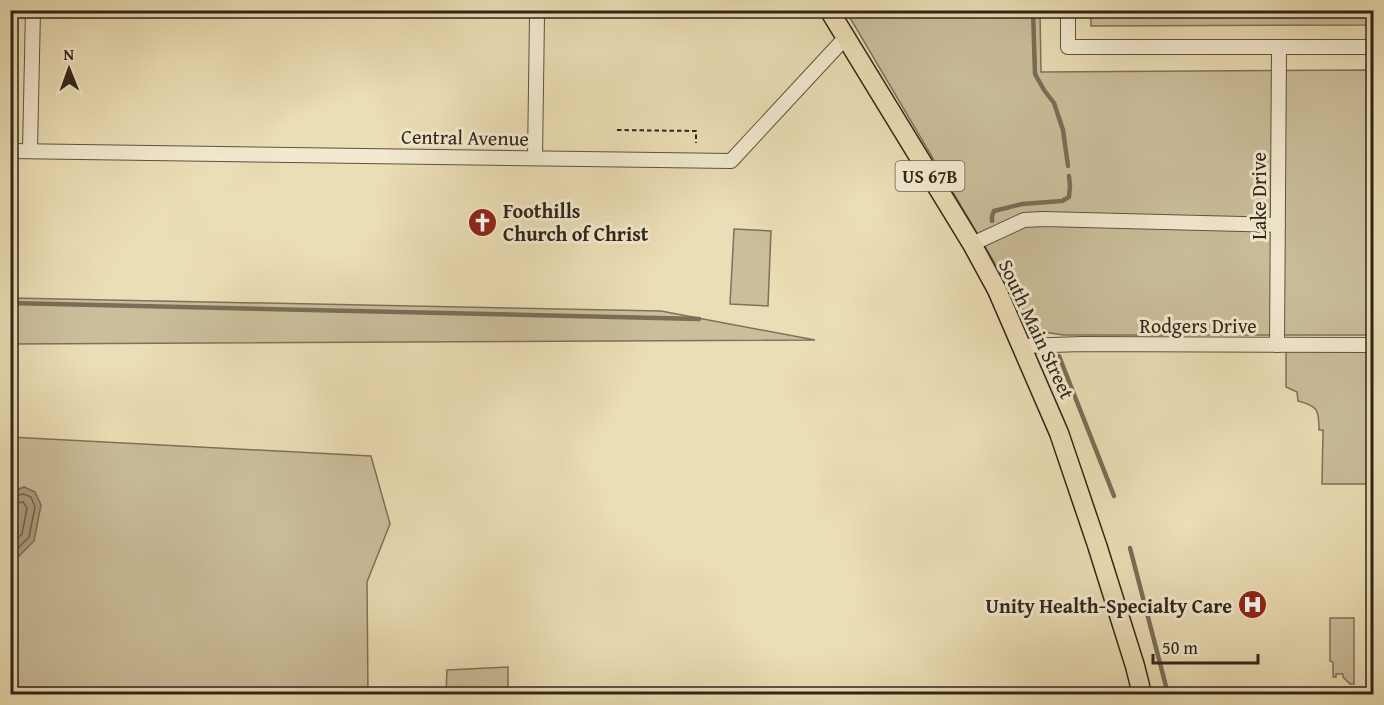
<svg xmlns="http://www.w3.org/2000/svg" width="1384" height="705" viewBox="0 0 1384 705" font-family="'Gentium Book Plus',serif">
<style>
.green{fill:#cbbe9b;stroke:#7d725a;stroke-width:1.5}
.water{fill:#ab9e80;stroke:#796e57;stroke-width:1.5}
.lines{fill:none;stroke-linecap:round;stroke-linejoin:round}
.shore{stroke:#6d624d;stroke-width:1.5}
.stream{stroke:#796e57;stroke-width:4.5}
.minor-casing{stroke:#5e5341;stroke-width:16}
.major-casing{stroke:#2f251a;stroke-width:21}
.path{stroke:#2f251a;stroke-width:2;stroke-dasharray:4.5 3;stroke-linecap:butt}
.minor{stroke:#f2e9cf;stroke-width:14}
.major{stroke:#ebddb5;stroke-width:18}
.labels{text-anchor:middle;dominant-baseline:central;stroke-width:6;stroke-linejoin:round;paint-order:stroke}
.shield{fill:#f2e9cf;stroke:#6a6050;stroke-width:1.5}
.shield-label{font-size:18px;font-weight:bold;fill:#2f251a}
.street-label{font-size:20px;fill:#2f251a;stroke:#f2e9cf}
.poi-label{font-size:20px;font-weight:bold;fill:#2f251a;stroke:#f2e9cf;text-anchor:start}
</style>
<rect width="100%" height="100%" fill="#ebddb5"/>
<filter id="stains"><feTurbulence type="fractalNoise" baseFrequency=".00333" numOctaves="4"/><feColorMatrix values="0 0 0 0 .2 0 0 0 0 .09 0 0 0 0 .02 0 0 0 .5 -.17"/></filter>
<radialGradient id="worn" r=".72"><stop offset=".6" stop-color="#630" stop-opacity="0"/><stop offset="1" stop-color="#630" stop-opacity=".3"/></radialGradient>
<g class="green">
<path d="M 846,11 L 1040,11 L 1041,72 L 1373,70 L 1373,335 L 1063,335 L 1038,331 L 1026,316 Z"/>
<path d="M 1091,11 L 1373,11 L 1373,25 L 1091,26 Z"/>
<path d="M 734,229 L 771,231 L 768,306 L 730,304 Z"/>
<path d="M 11,298 L 661,311 L 815,340 L 11,344 Z"/>
<path d="M 1286,351 L 1373,351 L 1373,484 L 1322,484 L 1323,430 L 1319,430 C 1319,410 1318,406 1298,401 L 1297,392 L 1286,387 Z"/>
<path d="M 10,437 L 371,456 L 390,524 L 367,582 L 368,694 L 76,694 L 75,690 L 11,690 L 11,559 L 17,557 L 24,487 L 11,492 Z"/>
<path d="M 1330,618 L 1354,618 L 1354,684 L 1350,684 L 1343,677 L 1343,674 L 1336,674 L 1336,677 L 1333,677 L 1333,662 L 1330,661 Z"/>
<path d="M 508,667 L 508,694 L 446,694 L 447,670 Z"/>
</g>
<path class="water" d="M 24,487 L 35,492 L 41,505 L 34,541 L 17,558 L 11,559 L 11,492 Z"/>
<g class="lines">
<g class="shore">
<path d="M 10,497 L 23,494 L 31,497 L 35,507 L 29,537 L 15,551 L 10,553"/>
<path d="M 10,504 L 23,502 L 27,508 L 22,534 L 10,545"/>
</g>
<g class="stream">
<path d="M 1033,10 L 1035,74 L 1044,90 L 1054,103 L 1063,130 L 1068,166"/>
<path d="M 992,221 L 992,216 L 994,211 L 1022,204 L 1062,201 L 1069,197 L 1070,186 L 1069,176"/>
<path d="M 10,303 L 699,319"/>
<path d="M 1059,356 L 1114,496"/>
<path d="M 1130,548 L 1168,694"/>
</g>
<defs>
<g id="minor">
<path d="M 1068,10 L 1068,47 L 1374,47"/>
<path d="M 30,150 L 33,10"/>
<path d="M 10,151 L 731,161 L 846,37"/>
<path d="M 535,158 L 537,16"/>
<path d="M 972,244 L 1024,220 L 1043,219 L 1278,225"/>
<path d="M 1277,345 L 1279,47"/>
<path d="M 1022,346 L 1082,344 L 1374,345"/>
</g>
<path id="major" d="M 829,10 L 972,244 L 997,290 L 1059,433 L 1097,545 L 1135,666 L 1142,694"/>
</defs>
<use href="#minor" class="minor-casing"/>
<use href="#major" class="major-casing"/>
<path class="path" d="M 617,130 L 696,131 L 696,143"/>
<use href="#minor" class="minor"/>
<use href="#major" class="major"/>
</g>
<defs>
<symbol id="church-disc" viewBox="-11 -11 22 22"><circle r="9.5" fill="#8f2418" stroke="#f2e9cf"/><path d="M-1.2-6h2.4v3.5h3.3v2.4h-3.3V6h-2.4V-.1h-3.3v-2.4h3.3Z" fill="#fff"/></symbol>
<symbol id="hospital-disc" viewBox="-11 -11 22 22"><circle r="9.5" fill="#8f2418" stroke="#f2e9cf"/><path d="M-5-5h3v3.5h4V-5h3V5h-3V1.5h-4V5h-3Z" fill="#fff"/></symbol>
</defs>
<g fill-rule="evenodd">
<use href="#church-disc" x="466" y="206" width="33" height="33"/>
<use href="#hospital-disc" x="1236" y="588" width="33" height="33"/>
</g>
<g class="labels">
<rect class="shield" x="895.5" y="161" width="69" height="30" rx="4.5"/>
<g class="shield-label">
<text x="930" y="176">US 67B</text>
</g>
<g class="street-label">
<text transform="translate(465 137) rotate(1)">Central Avenue</text>
<text transform="translate(1258 196) rotate(-90)">Lake Drive</text>
<text x="1198" y="325">Rodgers Drive</text>
<text transform="translate(1037 329) rotate(65)">South Main Street</text>
</g>
<g class="poi-label">
<text x="503" y="210">Foothills<tspan x="503" dy="23">Church of Christ</tspan></text>
<text x="1232" y="605" text-anchor="end">Unity Health-Specialty Care</text>
</g>
</g>
<rect width="1384" height="705" fill="none" stroke="#ebddb5" stroke-width="36"/>
<rect x="12" y="12" width="1360" height="681" fill="none" stroke="#2f251a" stroke-width="3"/>
<rect x="18" y="18" width="1348" height="669" fill="none" stroke="#2f251a" stroke-width="1.5"/>
<g transform="translate(69 69) rotate(359)" stroke="#f2e9cf" stroke-width="4.5" paint-order="stroke">
<path d="M0-4.5L10 22L0 15L-10 22Z" fill="#2f251a"/>
<text y="-9" font-size="16" font-weight="bold" text-anchor="middle" fill="#2f251a">N</text>
</g>
<path d="M1153 654v9h105v-9" fill="none" stroke="#2f251a" stroke-width="3"/>
<text x="1162" y="654" font-size="18" fill="#2f251a" stroke="#f2e9cf" stroke-width="4.5" paint-order="stroke">50 m</text>
<rect width="100%" height="100%" filter="url(#stains)"/>
<rect width="100%" height="100%" fill="url(#worn)"/>
</svg>
